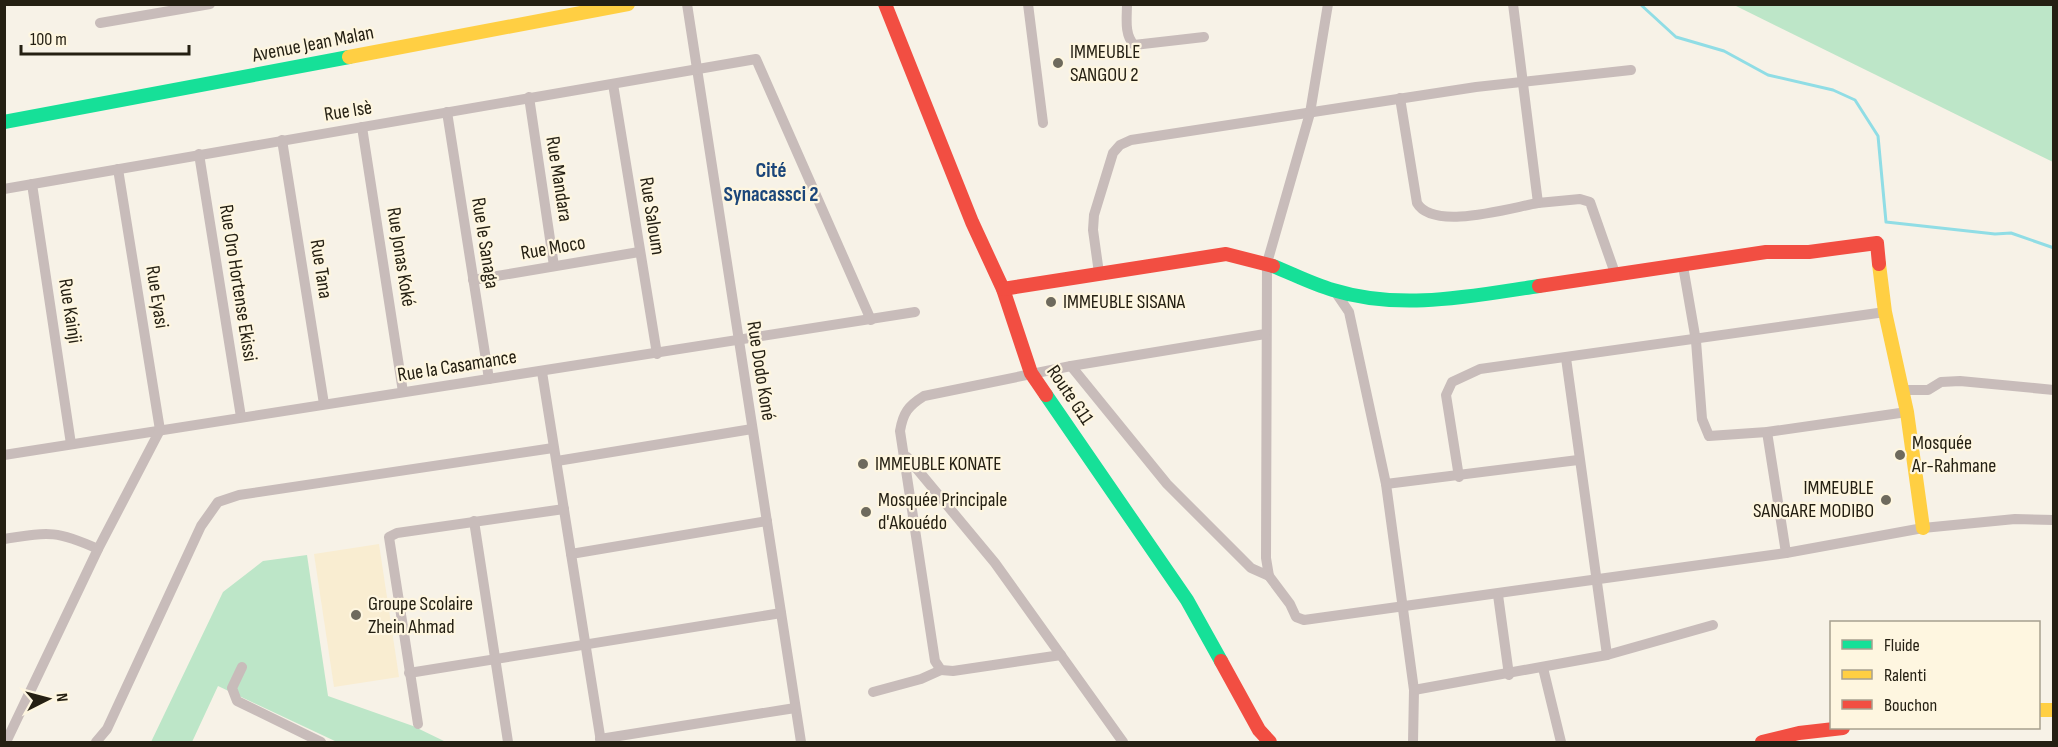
<svg xmlns="http://www.w3.org/2000/svg" width="2058" height="747" viewBox="0 0 2058 747" font-family="'Sofia Sans Condensed',sans-serif">
<style>
.built{fill:#f9edd1}
.green{fill:#bde6c8}
.lines{fill:none;stroke-linecap:round;stroke-linejoin:round}
.stream{stroke:#90dde5;stroke-width:3}
.street{stroke:#c8bcba;stroke-width:10}
.fast{stroke:#16e098;stroke-width:14}
.slow{stroke:#ffcf43;stroke-width:14}
.jam{stroke:#f24e42;stroke-width:14}
.poi-dot{fill:#6e6a5d;stroke:#fef6e0;stroke-width:2}
.labels{text-anchor:middle;dominant-baseline:central;stroke-width:4.5;stroke-linejoin:round;paint-order:stroke}
.street-label{font-size:20px;fill:#252013;stroke:#fef6e0}
.poi-label{font-size:20px;fill:#252013;stroke:#fef6e0;text-anchor:start}
.neighbourhood-label{font-size:21px;font-weight:bold;fill:#1b467a;stroke:#fef6e0}
</style>
<rect width="100%" height="100%" fill="#f7f2e7"/>
<path class="built" d="M 379,544 L 399,677 L 334,687 L 314,554 Z"/>
<g class="green">
<path d="M 1734,5 L 2053,5 L 2053,162 Z"/>
<path d="M 307,555 L 328,696 L 413,726 L 446,742 L 337,742 L 218,686 L 192,742 L 151,742 L 223,592 L 263,561 Z"/>
</g>
<g class="lines">
<path class="stream" d="M 1640,4 L 1676,37 L 1724,51 L 1768,75 L 1833,90 L 1855,100 L 1878,136 L 1886,222 L 1995,234 L 2011,233 L 2054,248"/>
<g class="street">
<path d="M 687,4 L 801,742"/>
<path d="M 1028,4 L 1043,123"/>
<path d="M 1127,4 C 1127,18 1124,34 1134,45 L 1204,37"/>
<path d="M 1513,4 L 1538,203 L 1580,199 L 1590,202 L 1616,276"/>
<path d="M 100,23 L 210,4"/>
<path d="M 613,84 L 657,354"/>
<path d="M 529,97 L 554,266"/>
<path d="M 1400,98 L 1417,203 C 1433,231 1509,208 1538,203"/>
<path d="M 447,112 L 489,379"/>
<path d="M 362,127 L 403,392"/>
<path d="M 282,140 L 324,404"/>
<path d="M 199,154 L 241,417"/>
<path d="M 32,184 L 71,444"/>
<path d="M 4,189 L 756,59 L 871,320"/>
<path d="M 1683,266 L 1696,341 L 1702,419 L 1709,436 L 1767,432 L 1907,412"/>
<path d="M 1099,273 L 1093,230 L 1094,215 L 1113,153 L 1120,145 L 1131,140 L 1476,87 L 1631,70"/>
<path d="M 473,280 L 639,252"/>
<path d="M 1334,290 L 1349,312 L 1386,484 L 1414,690 L 1413,742"/>
<path d="M 1566,358 L 1607,655"/>
<path d="M 1071,366 L 1167,484 L 1251,568 L 1269,576 L 1266,558 L 1267,263 L 1310,113 L 1328,4"/>
<path d="M 542,372 L 601,742"/>
<path d="M 1901,390 L 1928,390 L 1941,382 L 1960,381 L 2054,390"/>
<path d="M 1767,432 L 1786,553"/>
<path d="M 4,455 L 915,312"/>
<path d="M 907,457 L 995,563 L 1123,742"/>
<path d="M 557,461 L 752,429"/>
<path d="M 1459,477 L 1446,395 L 1452,382 L 1480,369 L 1885,312"/>
<path d="M 1386,484 L 1578,460"/>
<path d="M 474,521 L 508,742"/>
<path d="M 4,539 C 49,532 56,530 98,549"/>
<path d="M 571,554 L 767,521"/>
<path d="M 1269,576 L 1290,604 L 1296,617 L 1304,620 L 1786,553 L 1923,528 L 2015,519 L 2054,520"/>
<path d="M 1498,595 L 1509,675"/>
<path d="M 1061,655 L 953,671 L 941,670 L 935,661 L 900,431 C 903,413 908,406 924,396 L 1071,366 L 1265,334"/>
<path d="M 242,667 L 232,688 L 237,701 L 321,742"/>
<path d="M 1543,668 L 1561,742"/>
<path d="M 409,673 L 781,613"/>
<path d="M 1414,690 L 1607,655 L 1713,625"/>
<path d="M 873,692 L 921,679 L 941,670"/>
<path d="M 418,724 L 389,537 L 397,533 L 564,509"/>
<path d="M 600,739 L 795,708"/>
<path d="M 6,742 L 98,549 L 160,430 L 118,169"/>
<path d="M 96,742 L 107,729 L 201,526 L 218,502 L 239,495 L 553,448"/>
</g>
<g class="fast">
<path d="M 4,122 L 349,57"/>
<path d="M 1273,266 C 1293,274 1312,284 1333,290 C 1401,311 1471,296 1539,286"/>
<path d="M 1046,395 L 1187,600 L 1221,661"/>
</g>
<g class="slow">
<path d="M 349,57 L 628,4"/>
<path d="M 1879,264 L 1885,312 L 1907,412 L 1923,528"/>
<path d="M 2038,710 L 2054,710"/>
</g>
<g class="jam">
<path d="M 885,4 L 972,222 L 1003,289 L 1031,373 L 1046,395"/>
<path d="M 1539,286 L 1766,252 L 1809,252 L 1877,243 L 1879,264"/>
<path d="M 1003,289 L 1226,254 L 1273,266"/>
<path d="M 1221,661 L 1259,730 L 1270,742"/>
<path d="M 1762,742 L 1799,733 L 1843,728"/>
</g>
</g>
<g class="poi-dot">
<circle cx="1058" cy="63" r="6"/>
<circle cx="1051" cy="302" r="6"/>
<circle cx="1900" cy="455" r="6"/>
<circle cx="863" cy="464" r="6"/>
<circle cx="1886" cy="500" r="6"/>
<circle cx="866" cy="512" r="6"/>
<circle cx="356" cy="615" r="6"/>
</g>
<g class="labels">
<g class="street-label">
<text transform="translate(313 44) rotate(-11)">Avenue Jean Malan</text>
<text transform="translate(348 111) rotate(-9)">Rue Isè</text>
<text transform="translate(559 179) rotate(81)">Rue Mandara</text>
<text transform="translate(652 216) rotate(81)">Rue Saloum</text>
<text transform="translate(485 243) rotate(81)">Rue le Sanaga</text>
<text transform="translate(553 248) rotate(-10)">Rue Moco</text>
<text transform="translate(401 257) rotate(81)">Rue Jonas Koké</text>
<text transform="translate(321 269) rotate(81)">Rue Tana</text>
<text transform="translate(238 283) rotate(81)">Rue Oro Hortense Ekissi</text>
<text transform="translate(157 297) rotate(81)">Rue Eyasi</text>
<text transform="translate(70 311) rotate(81)">Rue Kainji</text>
<text transform="translate(457 366) rotate(-9)">Rue la Casamance</text>
<text transform="translate(761 371) rotate(81)">Rue Dodo Koné</text>
<text transform="translate(1070 395) rotate(56)">Route G11</text>
</g>
<g class="poi-label">
<text x="1070" y="52">IMMEUBLE<tspan x="1070" dy="23">SANGOU 2</tspan></text>
<text x="1063" y="302">IMMEUBLE SISANA</text>
<text x="1912" y="443">Mosquée<tspan x="1912" dy="23">Ar-Rahmane</tspan></text>
<text x="875" y="464">IMMEUBLE KONATE</text>
<text x="1874" y="488" text-anchor="end">IMMEUBLE<tspan x="1874" dy="23">SANGARE MODIBO</tspan></text>
<text x="878" y="500">Mosquée Principale<tspan x="878" dy="23">d'Akouédo</tspan></text>
<text x="368" y="604">Groupe Scolaire<tspan x="368" dy="23">Zhein Ahmad</tspan></text>
</g>
<g class="neighbourhood-label">
<text x="771" y="170">Cité<tspan x="771" dy="24">Synacassci 2</tspan></text>
</g>
</g>
<rect width="2058" height="747" fill="none" stroke="#252013" stroke-width="12"/>
<rect x="1830" y="621" width="210" height="108" fill="#fef6e0" stroke="#a7a08e" stroke-width="1.5"/>
<rect x="1842" y="640" width="30" height="9" fill="#16e098" stroke="#a7a08e" stroke-width="1.5"/>
<text x="1884" y="651" font-size="18" fill="#252013">Fluide</text>
<rect x="1842" y="670" width="30" height="9" fill="#ffcf43" stroke="#a7a08e" stroke-width="1.5"/>
<text x="1884" y="681" font-size="18" fill="#252013">Ralenti</text>
<rect x="1842" y="700" width="30" height="9" fill="#f24e42" stroke="#a7a08e" stroke-width="1.5"/>
<text x="1884" y="711" font-size="18" fill="#252013">Bouchon</text>
<g transform="translate(48 699) rotate(84)" stroke="#fef6e0" stroke-width="4.5" paint-order="stroke">
<path d="M0-4.5L10 22L0 15L-10 22Z" fill="#252013"/>
<text y="-9" font-size="16" font-weight="bold" text-anchor="middle" fill="#252013">N</text>
</g>
<path d="M21 45v9h168v-9" fill="none" stroke="#252013" stroke-width="3"/>
<text x="30" y="45" font-size="18" fill="#252013" stroke="#fef6e0" stroke-width="4.5" paint-order="stroke">100 m</text>
</svg>
